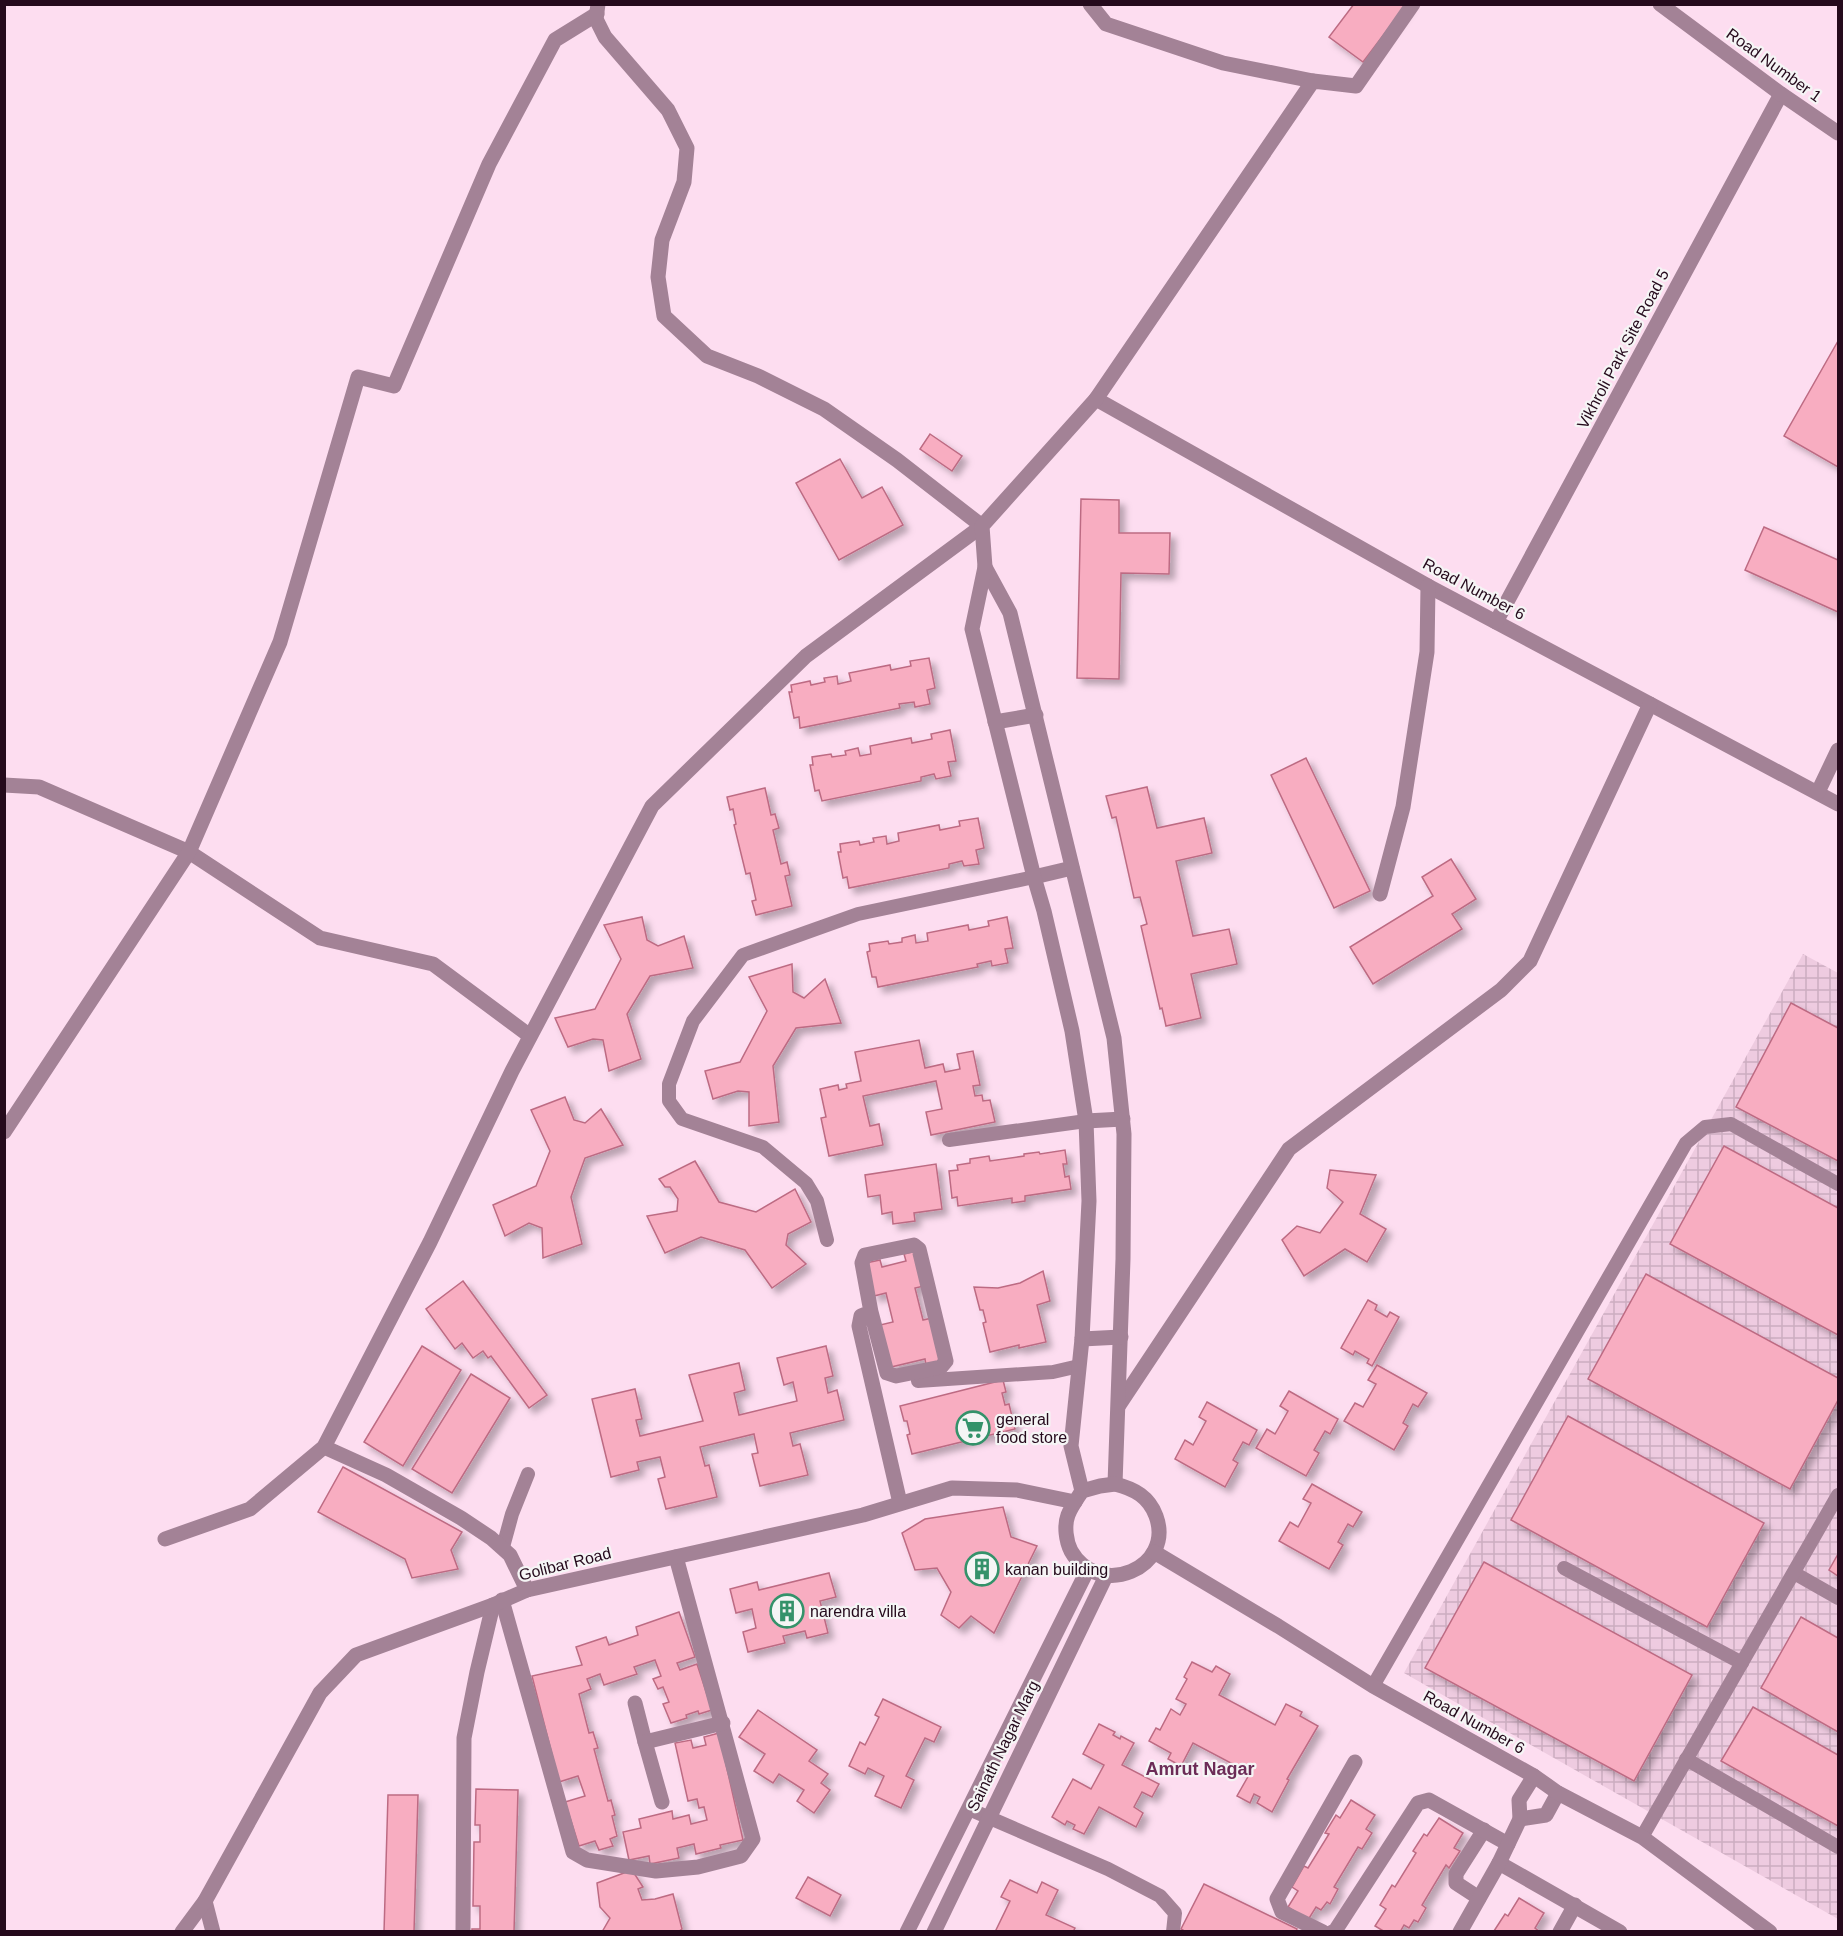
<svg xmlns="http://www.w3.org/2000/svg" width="1843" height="1936" viewBox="0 0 1843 1936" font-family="Helvetica,sans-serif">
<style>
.industrial{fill:url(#industrial-grid)}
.building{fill:#f8adc1;stroke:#bd6b83;stroke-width:1.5;filter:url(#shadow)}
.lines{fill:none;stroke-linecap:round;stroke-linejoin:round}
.service{stroke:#a38296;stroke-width:14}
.minor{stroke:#a38296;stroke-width:15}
.tertiary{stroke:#a38296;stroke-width:15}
.labels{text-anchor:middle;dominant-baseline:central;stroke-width:4.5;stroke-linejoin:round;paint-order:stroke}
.street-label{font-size:16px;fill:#250a1c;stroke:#f5f5f5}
.poi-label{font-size:16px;fill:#250a1c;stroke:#f5f5f5;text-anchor:start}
.neighbourhood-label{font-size:18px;font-weight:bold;fill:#6c2c57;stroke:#f5f5f5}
</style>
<defs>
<pattern id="industrial-grid" width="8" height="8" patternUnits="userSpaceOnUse" patternTransform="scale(1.5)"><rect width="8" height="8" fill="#eecbe0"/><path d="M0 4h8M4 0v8" fill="none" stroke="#ccadc0"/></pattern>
<filter id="shadow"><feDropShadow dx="5.5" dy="5.5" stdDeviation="3" flood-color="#0004"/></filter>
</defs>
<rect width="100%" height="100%" fill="#fdddf0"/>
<path class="industrial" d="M 1803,954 L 1838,973 L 1838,1919 L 1404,1673 Z"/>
<g class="building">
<path d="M 1354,4 L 1407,4 L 1363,62 L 1329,37 Z"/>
<path d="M 1838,341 L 1838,467 L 1784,436 Z"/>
<path d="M 930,434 L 962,456 L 952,471 L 920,449 Z"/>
<path d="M 840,459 L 862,498 L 882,487 L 903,525 L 839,560 L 796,483 Z"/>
<path d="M 1081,499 L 1119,500 L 1119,533 L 1170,533 L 1169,574 L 1121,573 L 1119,679 L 1077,678 Z"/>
<path d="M 1764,527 L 1838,560 L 1838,612 L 1745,570 Z"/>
<path d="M 929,658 L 935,688 L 927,690 L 930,704 L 915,707 L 914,702 L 899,704 L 900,708 L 800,728 L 799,717 L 794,718 L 789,692 L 792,692 L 791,685 L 810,681 L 811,685 L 825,682 L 824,678 L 837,676 L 838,684 L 851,681 L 849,673 L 890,665 L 891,670 L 911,666 L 910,661 Z"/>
<path d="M 950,730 L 956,761 L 948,762 L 951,776 L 936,779 L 934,774 L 921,777 L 921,781 L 822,801 L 819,790 L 815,791 L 810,765 L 813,765 L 812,757 L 831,754 L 832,757 L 846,755 L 845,751 L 858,748 L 860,756 L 871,754 L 870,746 L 911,738 L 912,743 L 932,739 L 931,734 Z"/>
<path d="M 1306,758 L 1370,891 L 1334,908 L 1271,775 Z"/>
<path d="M 1147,787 L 1157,828 L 1204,818 L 1212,853 L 1176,861 L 1193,936 L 1229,929 L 1237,964 L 1191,974 L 1201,1018 L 1166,1026 L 1162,1008 L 1160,1009 L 1141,926 L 1147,924 L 1140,897 L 1134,898 L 1116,817 L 1112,818 L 1106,796 Z"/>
<path d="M 765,788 L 771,815 L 775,814 L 779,828 L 773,830 L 781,864 L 787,862 L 790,875 L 785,876 L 792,906 L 756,915 L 752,901 L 756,900 L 750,873 L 746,874 L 734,825 L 736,824 L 733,809 L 730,810 L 727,797 Z"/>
<path d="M 978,818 L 984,848 L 976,850 L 979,864 L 964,866 L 962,861 L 949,864 L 949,868 L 849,888 L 847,877 L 843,878 L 838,852 L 841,852 L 840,844 L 859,841 L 860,845 L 874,842 L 873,838 L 886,836 L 887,844 L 899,841 L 898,833 L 939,825 L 940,830 L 960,826 L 959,821 Z"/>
<path d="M 1451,859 L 1476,899 L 1452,914 L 1462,929 L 1373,984 L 1350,947 L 1433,896 L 1422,877 Z"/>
<path d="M 642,917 L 647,940 L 658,946 L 684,936 L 693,968 L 650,976 L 627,1014 L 641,1059 L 609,1071 L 603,1040 L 593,1039 L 568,1047 L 555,1018 L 595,1009 L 621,959 L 604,925 Z"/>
<path d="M 1007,917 L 1013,948 L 1005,949 L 1008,963 L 992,966 L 991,961 L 977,964 L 978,967 L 878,987 L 876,977 L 872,977 L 867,952 L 870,951 L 869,944 L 888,941 L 889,944 L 902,942 L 902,938 L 915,935 L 916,943 L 928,941 L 927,933 L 968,925 L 969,930 L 989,926 L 988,921 Z"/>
<path d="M 792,964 L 793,992 L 804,998 L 825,979 L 841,1023 L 796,1028 L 773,1066 L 779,1122 L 749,1126 L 749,1092 L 738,1091 L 713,1099 L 705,1071 L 740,1062 L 767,1011 L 749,977 Z"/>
<path d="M 1791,1003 L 1838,1028 L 1838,1161 L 1736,1107 Z"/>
<path d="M 919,1040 L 925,1068 L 943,1064 L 945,1072 L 960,1069 L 957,1054 L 973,1051 L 980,1085 L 973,1086 L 975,1096 L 982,1095 L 983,1101 L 990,1100 L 995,1122 L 931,1135 L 926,1112 L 942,1109 L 936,1081 L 863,1096 L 870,1126 L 879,1124 L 883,1145 L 829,1156 L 821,1118 L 826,1117 L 820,1089 L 838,1085 L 839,1090 L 847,1088 L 846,1084 L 861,1081 L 855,1052 Z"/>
<path d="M 565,1097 L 574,1120 L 585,1123 L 601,1109 L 623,1145 L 585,1158 L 571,1197 L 582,1244 L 543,1258 L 542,1228 L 529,1223 L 505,1236 L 493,1205 L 536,1186 L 550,1151 L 531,1110 Z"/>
<path d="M 1724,1146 L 1838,1208 L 1838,1335 L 1670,1244 Z"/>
<path d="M 1065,1150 L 1067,1164 L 1063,1164 L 1065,1177 L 1069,1176 L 1071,1189 L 1025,1196 L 1025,1201 L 1012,1203 L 1012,1198 L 958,1206 L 957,1197 L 952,1198 L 949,1171 L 958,1170 L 957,1165 L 970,1163 L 970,1159 L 989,1156 L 990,1161 L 1024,1156 L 1024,1154 L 1039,1152 L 1040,1154 Z"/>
<path d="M 695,1161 L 719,1202 L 756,1212 L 795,1189 L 811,1222 L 788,1234 L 786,1245 L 806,1264 L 772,1288 L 745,1250 L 701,1237 L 665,1253 L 647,1216 L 677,1211 L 678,1199 L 670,1187 L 665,1187 L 659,1179 Z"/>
<path d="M 936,1164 L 942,1209 L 914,1213 L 915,1221 L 893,1224 L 892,1212 L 882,1214 L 880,1195 L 868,1197 L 865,1175 Z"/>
<path d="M 1330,1170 L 1376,1175 L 1360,1214 L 1386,1229 L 1367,1262 L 1345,1249 L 1304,1276 L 1282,1240 L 1297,1226 L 1320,1233 L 1343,1202 L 1327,1188 Z"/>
<path d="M 916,1251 L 924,1286 L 915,1288 L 923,1320 L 932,1318 L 942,1361 L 926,1365 L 925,1359 L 891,1367 L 880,1325 L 893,1322 L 886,1293 L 874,1296 L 866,1263 L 880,1260 L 882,1267 L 906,1261 L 904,1254 Z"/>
<path d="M 1043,1271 L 1050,1301 L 1037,1305 L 1046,1342 L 1019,1348 L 1019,1345 L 990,1352 L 983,1323 L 986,1322 L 983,1310 L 980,1310 L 974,1287 L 998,1288 L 1020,1283 Z"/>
<path d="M 1646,1274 L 1838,1378 L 1838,1400 L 1790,1489 L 1588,1379 Z"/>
<path d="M 463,1281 L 547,1395 L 529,1408 L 491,1356 L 488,1358 L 483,1351 L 473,1358 L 462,1343 L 455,1349 L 426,1309 Z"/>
<path d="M 1368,1300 L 1377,1305 L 1375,1310 L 1387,1317 L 1390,1312 L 1399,1317 L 1372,1366 L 1367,1363 L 1369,1359 L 1355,1351 L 1353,1355 L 1341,1348 Z"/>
<path d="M 422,1346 L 461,1370 L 403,1466 L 364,1442 Z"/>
<path d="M 826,1346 L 833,1376 L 825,1378 L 828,1393 L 837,1390 L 844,1420 L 790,1433 L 793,1446 L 800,1444 L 808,1475 L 760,1486 L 752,1454 L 758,1453 L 754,1434 L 700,1447 L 705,1466 L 709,1465 L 717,1497 L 666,1509 L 658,1479 L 665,1477 L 660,1457 L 637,1462 L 639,1470 L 611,1477 L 592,1399 L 635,1389 L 642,1419 L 636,1420 L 640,1436 L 703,1421 L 689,1375 L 739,1363 L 745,1390 L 734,1393 L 739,1415 L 797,1401 L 793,1382 L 784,1385 L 777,1358 Z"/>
<path d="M 1377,1365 L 1427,1393 L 1418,1407 L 1413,1404 L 1403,1423 L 1408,1426 L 1394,1450 L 1344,1421 L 1355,1403 L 1363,1407 L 1376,1384 L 1368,1380 Z"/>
<path d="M 471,1374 L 510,1398 L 452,1493 L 412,1469 Z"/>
<path d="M 1003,1380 L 1006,1392 L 1002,1393 L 1005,1405 L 1009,1404 L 1015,1429 L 912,1454 L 907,1435 L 910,1434 L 907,1421 L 904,1421 L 900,1406 Z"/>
<path d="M 1289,1391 L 1338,1419 L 1330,1434 L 1325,1431 L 1314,1450 L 1319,1453 L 1306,1476 L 1256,1448 L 1267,1429 L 1275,1434 L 1288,1411 L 1280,1406 Z"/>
<path d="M 1207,1402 L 1257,1430 L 1249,1445 L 1243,1442 L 1233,1460 L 1238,1463 L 1225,1487 L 1175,1459 L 1185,1440 L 1193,1445 L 1206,1421 L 1199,1417 Z"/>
<path d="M 1568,1416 L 1764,1523 L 1707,1627 L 1511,1520 Z"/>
<path d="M 343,1467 L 462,1532 L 451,1550 L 458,1569 L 412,1578 L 405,1559 L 318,1512 Z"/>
<path d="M 1312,1484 L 1362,1512 L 1353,1527 L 1348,1524 L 1338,1542 L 1343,1545 L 1329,1569 L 1279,1541 L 1290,1522 L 1298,1527 L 1311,1503 L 1303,1499 Z"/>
<path d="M 1003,1507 L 1011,1537 L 1037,1546 L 994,1633 L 971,1616 L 959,1628 L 941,1615 L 951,1592 L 937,1568 L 915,1570 L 902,1533 L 925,1519 Z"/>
<path d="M 1838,1554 L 1838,1576 L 1829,1570 Z"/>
<path d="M 1484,1562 L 1692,1675 L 1634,1781 L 1425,1668 Z"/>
<path d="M 829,1573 L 836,1597 L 820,1601 L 828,1633 L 807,1638 L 805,1631 L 783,1636 L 785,1643 L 748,1652 L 743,1632 L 756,1628 L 752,1609 L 736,1613 L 730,1589 L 757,1582 L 759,1590 Z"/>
<path d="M 679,1612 L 695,1657 L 677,1663 L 680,1670 L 697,1664 L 712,1710 L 699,1714 L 698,1711 L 686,1715 L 687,1718 L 671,1723 L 663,1704 L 669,1702 L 663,1687 L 658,1689 L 653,1679 L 661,1676 L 655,1660 L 634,1667 L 637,1674 L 604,1685 L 600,1674 L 587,1679 L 591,1689 L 579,1694 L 589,1733 L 593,1732 L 598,1748 L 594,1749 L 608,1801 L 611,1800 L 615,1815 L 612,1816 L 617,1836 L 610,1839 L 613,1846 L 599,1850 L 595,1841 L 579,1846 L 565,1802 L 585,1796 L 578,1776 L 559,1782 L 532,1676 L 582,1665 L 576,1647 L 606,1637 L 609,1645 L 638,1635 L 636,1627 Z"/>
<path d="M 1801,1617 L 1838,1638 L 1838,1732 L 1761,1688 Z"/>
<path d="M 1192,1662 L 1212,1672 L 1216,1666 L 1230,1674 L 1219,1695 L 1275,1725 L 1286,1704 L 1302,1712 L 1300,1716 L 1318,1726 L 1287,1779 L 1289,1780 L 1272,1812 L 1257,1803 L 1260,1797 L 1254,1794 L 1250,1803 L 1237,1796 L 1250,1773 L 1193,1743 L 1181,1766 L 1168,1759 L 1171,1753 L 1149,1741 L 1156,1728 L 1160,1730 L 1171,1709 L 1180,1715 L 1186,1704 L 1176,1699 L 1187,1679 L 1184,1677 Z"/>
<path d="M 883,1699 L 941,1727 L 934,1742 L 925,1738 L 906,1776 L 914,1780 L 901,1808 L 875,1796 L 884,1776 L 868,1768 L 865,1774 L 849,1766 L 860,1742 L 865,1745 L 879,1717 L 875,1715 Z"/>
<path d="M 1753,1707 L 1838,1755 L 1838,1826 L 1721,1761 Z"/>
<path d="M 758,1710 L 817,1750 L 809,1761 L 828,1774 L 821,1783 L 830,1790 L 814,1813 L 797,1801 L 804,1790 L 779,1774 L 773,1783 L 754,1771 L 765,1754 L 739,1737 Z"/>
<path d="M 1099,1724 L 1115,1732 L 1113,1735 L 1120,1739 L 1121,1736 L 1134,1743 L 1122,1765 L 1159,1784 L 1152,1797 L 1142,1792 L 1134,1807 L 1143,1813 L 1136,1827 L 1099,1807 L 1084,1834 L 1073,1829 L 1075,1825 L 1067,1821 L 1065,1825 L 1052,1817 L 1073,1779 L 1091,1789 L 1104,1765 L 1083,1754 Z"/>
<path d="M 719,1733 L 743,1840 L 720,1845 L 721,1848 L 696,1854 L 694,1844 L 677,1848 L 679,1858 L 650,1864 L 649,1856 L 629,1860 L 623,1832 L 641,1828 L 639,1819 L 672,1811 L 673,1819 L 689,1815 L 691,1824 L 707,1820 L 704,1807 L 699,1808 L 697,1799 L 688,1801 L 675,1743 L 691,1740 L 693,1748 L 706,1745 L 704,1737 Z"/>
<path d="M 476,1789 L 518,1790 L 514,1932 L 472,1932 L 472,1929 L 480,1929 L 480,1906 L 473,1906 L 474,1842 L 480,1842 L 480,1825 L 475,1825 Z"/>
<path d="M 388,1795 L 418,1795 L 414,1932 L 384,1932 Z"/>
<path d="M 1351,1800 L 1375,1815 L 1366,1829 L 1372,1833 L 1362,1849 L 1358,1847 L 1334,1887 L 1338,1889 L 1330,1904 L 1327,1902 L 1321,1910 L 1316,1907 L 1308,1920 L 1288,1907 L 1298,1891 L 1292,1887 L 1304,1866 L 1308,1868 L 1329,1834 L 1325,1833 L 1336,1815 L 1340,1818 Z"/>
<path d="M 1439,1818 L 1463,1833 L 1454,1848 L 1460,1851 L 1449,1868 L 1446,1865 L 1422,1905 L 1426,1908 L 1418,1922 L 1414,1920 L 1409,1928 L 1404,1925 L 1400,1932 L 1385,1932 L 1375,1926 L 1386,1909 L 1380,1905 L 1392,1885 L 1395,1887 L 1416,1853 L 1413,1851 L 1424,1834 L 1427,1836 Z"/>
<path d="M 632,1870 L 643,1887 L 638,1889 L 642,1900 L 655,1899 L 673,1894 L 682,1929 L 678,1932 L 602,1932 L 610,1918 L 600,1907 L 597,1883 Z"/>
<path d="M 808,1877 L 841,1895 L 830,1916 L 796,1898 Z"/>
<path d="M 1010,1880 L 1037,1893 L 1042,1882 L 1058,1890 L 1046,1915 L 1075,1928 L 1073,1932 L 995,1932 L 1010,1901 L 1001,1897 Z"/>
<path d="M 1204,1884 L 1297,1929 L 1296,1932 L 1186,1932 L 1181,1929 Z"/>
<path d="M 1519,1898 L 1544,1913 L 1535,1928 L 1540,1932 L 1495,1932 L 1494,1931 L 1505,1914 L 1508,1916 Z"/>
</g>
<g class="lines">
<g class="service">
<path d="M 949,1140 L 1086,1121"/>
<path d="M 827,1240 L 817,1201 L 806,1183 L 763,1147 L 682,1119 L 669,1101 L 669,1084 L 693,1021 L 743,955 L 858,914 L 1034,877"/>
<path d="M 918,1381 L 1053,1372 L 1079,1366"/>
<path d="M 503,1547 L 512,1514 L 528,1474"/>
<path d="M 1564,1568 L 1742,1663"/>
<path d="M 1794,1573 L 1838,1598"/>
<path d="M 1373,1686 L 1686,1143 L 1705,1127 L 1731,1124 L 1838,1184"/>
<path d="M 1686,1759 L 1838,1847"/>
<path d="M 969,1809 L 1108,1869 L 1160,1896 L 1175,1913 L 1173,1932"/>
<path d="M 1642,1837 L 1838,1495"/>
</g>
<g class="minor">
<path d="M 1090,4 L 1106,24 L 1223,63 L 1313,81"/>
<path d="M 1096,399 L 1428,586 L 1838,804"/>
<path d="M 1496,622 L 1781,94"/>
<path d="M 4,785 L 39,787 L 189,852 L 320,938 L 433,964 L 530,1036"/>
<path d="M 1818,792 L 1838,750"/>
<path d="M 1034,877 L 1072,868"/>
<path d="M 1380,894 L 1403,807 L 1427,652 L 1428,586"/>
<path d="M 1086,1121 L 1123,1119"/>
<path d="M 4,1132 L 189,852 L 280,642 L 358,377 L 394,386 L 489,164 L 555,40 L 597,14"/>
<path d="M 871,1312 L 887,1373 L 896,1376 L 941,1367 L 946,1361 L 919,1249 L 914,1245 L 865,1255 L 862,1263 L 871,1312 L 861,1316 L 859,1326 L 900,1503"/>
<path d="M 1119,1405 L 1289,1149 L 1501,990 L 1530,961 L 1650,704"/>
<path d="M 324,1447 L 386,1475 L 461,1518 L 491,1538 L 510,1555 L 527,1590"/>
<path d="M 165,1539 L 250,1509 L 324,1447 L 430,1242 L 512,1071 L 652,806 L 806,656 L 982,526 L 897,460 L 824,409 L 758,376 L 707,356 L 664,316 L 658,277 L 662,240 L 684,182 L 687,148 L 668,110 L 605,37 L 596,19 L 598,4"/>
<path d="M 502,1600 L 573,1852 L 587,1860 L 656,1871 L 698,1867 L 741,1856 L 753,1839 L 676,1557"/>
<path d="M 635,1703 L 645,1742 L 723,1723"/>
<path d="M 645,1742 L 662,1802"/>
<path d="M 1520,1819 L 1546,1815 L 1558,1793"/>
<path d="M 1499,1863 L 1620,1932"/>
<path d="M 1479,1898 L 1456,1883 L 1456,1874 L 1484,1830"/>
<path d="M 205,1901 L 213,1932"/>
<path d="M 463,1932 L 464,1738 L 477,1672 L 493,1605"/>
<path d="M 907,1932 L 1088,1569"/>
<path d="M 934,1932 L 1106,1576"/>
<path d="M 1323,1932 L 1282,1912 L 1277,1899 L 1355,1762"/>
<path d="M 1332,1932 L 1335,1931 L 1418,1803 L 1429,1800 L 1508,1844"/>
<path d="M 1460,1932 L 1499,1863 L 1520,1819 L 1519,1800 L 1534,1776"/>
<path d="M 1560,1932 L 1575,1905"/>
</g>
<g class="tertiary">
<path d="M 1660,4 L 1781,94 L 1838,133"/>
<path d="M 985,567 L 1010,613 L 1114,1038 L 1124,1134 L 1123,1259 L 1115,1484"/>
<path d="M 995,722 L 1036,715"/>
<path d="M 1082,1339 L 1121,1337"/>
<path d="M 1115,1484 C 1135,1489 1149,1497 1156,1516 C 1175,1568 1099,1600 1071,1551 C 1066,1541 1064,1526 1068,1515 C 1071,1507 1077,1499 1082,1491 L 1100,1486 Z"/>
<path d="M 1082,1491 L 1071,1446 L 1082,1339 L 1089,1201 L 1086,1121 L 1072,1031 L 1044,911 L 1034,877 L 972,629 L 985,567 L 982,526 L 1096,399 L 1313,81 L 1356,86 L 1413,4"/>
<path d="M 1154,1552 L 1278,1626 L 1373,1686 L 1534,1776 L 1558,1793 L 1642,1837 L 1770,1932"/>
<path d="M 182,1932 L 205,1901 L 320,1693 L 356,1655 L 493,1605 L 527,1590 L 863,1515 L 952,1488 L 1017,1490 L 1075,1502"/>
</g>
</g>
<defs>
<symbol id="supermarket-ring" viewBox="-11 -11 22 22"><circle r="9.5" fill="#f5f5f5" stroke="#34926a" stroke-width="1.5"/><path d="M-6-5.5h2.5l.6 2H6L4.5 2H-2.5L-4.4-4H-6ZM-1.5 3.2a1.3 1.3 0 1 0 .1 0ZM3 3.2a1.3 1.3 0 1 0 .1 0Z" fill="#34926a"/></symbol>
<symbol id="building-ring" viewBox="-11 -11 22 22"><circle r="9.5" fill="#f5f5f5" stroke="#34926a" stroke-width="1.5"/><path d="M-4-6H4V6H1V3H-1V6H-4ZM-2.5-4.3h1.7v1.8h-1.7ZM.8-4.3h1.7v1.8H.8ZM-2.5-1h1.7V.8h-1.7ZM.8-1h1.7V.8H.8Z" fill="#34926a"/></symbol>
</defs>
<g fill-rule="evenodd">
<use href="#supermarket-ring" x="954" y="1409" width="38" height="38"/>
<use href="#building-ring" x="963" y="1550" width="38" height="38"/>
<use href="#building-ring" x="768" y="1592" width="38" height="38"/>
</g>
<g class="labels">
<g class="street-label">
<text transform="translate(1774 65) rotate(36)">Road Number 1</text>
<text transform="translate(1623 349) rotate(-62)">Vikhroli Park Site Road 5</text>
<text transform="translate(1474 589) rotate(28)">Road Number 6</text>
<text transform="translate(565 1564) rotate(-14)">Golibar Road</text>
<text transform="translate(1474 1722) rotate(29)">Road Number 6</text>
<text transform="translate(1003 1746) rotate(-64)">Sainath Nagar Marg</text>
</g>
<g class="poi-label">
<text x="996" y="1419">general<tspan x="996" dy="18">food store</tspan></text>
<text x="1005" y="1569">kanan building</text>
<text x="810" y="1611">narendra villa</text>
</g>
<g class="neighbourhood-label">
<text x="1200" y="1769">Amrut Nagar</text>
</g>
</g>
<rect width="1843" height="1936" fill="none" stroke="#250a1c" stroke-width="12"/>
</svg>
